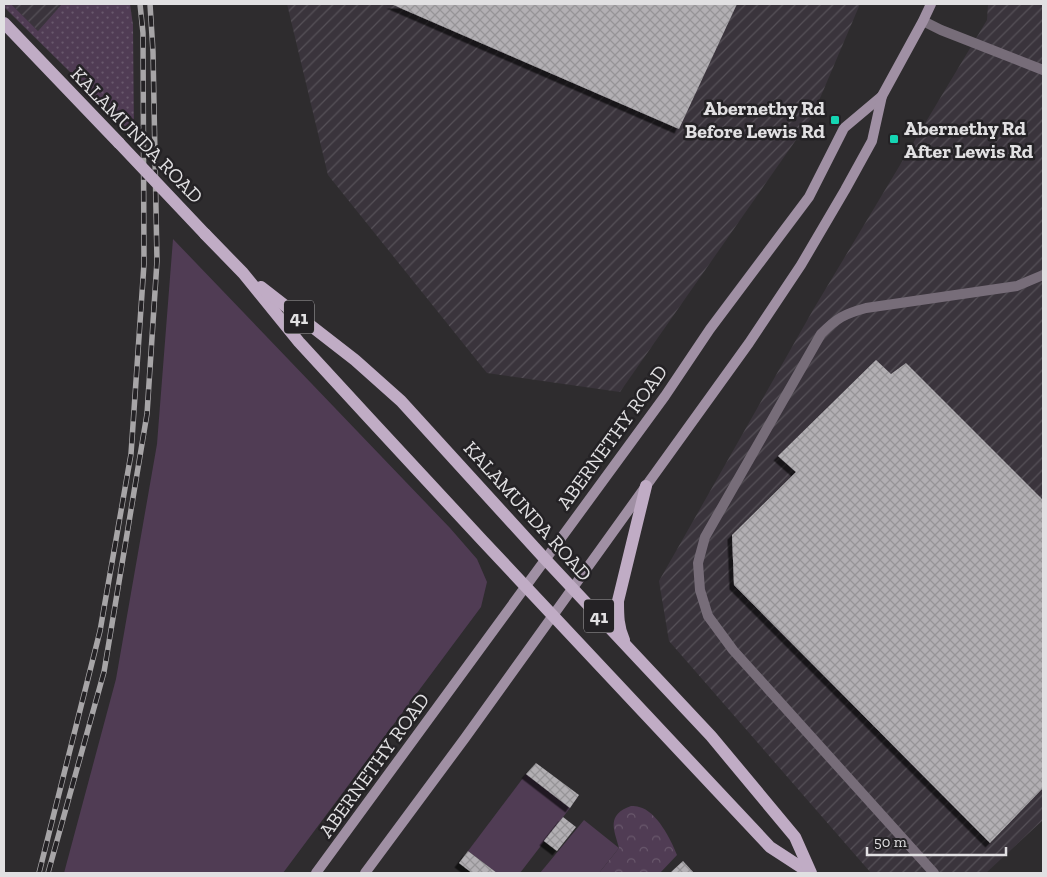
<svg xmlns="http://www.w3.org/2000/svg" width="1047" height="877" viewBox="0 0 1047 877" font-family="'Zilla Slab',serif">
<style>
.industrial{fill:url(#industrial-furrows)}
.grass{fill:#503c54}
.forest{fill:url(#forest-crowns)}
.park{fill:url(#park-dots)}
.building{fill:url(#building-cross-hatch);filter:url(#shadow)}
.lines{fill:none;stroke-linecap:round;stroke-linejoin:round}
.service{stroke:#776d79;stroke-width:10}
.minor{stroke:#776d79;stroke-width:10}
.secondary{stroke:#a090a4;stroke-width:10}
.primary{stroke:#c0acc5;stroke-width:12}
.rail-casing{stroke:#a7a5a7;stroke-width:5.5}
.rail{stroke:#242225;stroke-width:4;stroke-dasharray:11;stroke-linecap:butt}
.primary-bridge{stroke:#c0acc5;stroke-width:12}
.poi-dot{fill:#15d5b3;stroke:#242225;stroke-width:2}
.labels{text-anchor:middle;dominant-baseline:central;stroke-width:5;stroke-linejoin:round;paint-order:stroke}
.shield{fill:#242225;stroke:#a8a7a9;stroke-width:1}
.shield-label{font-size:19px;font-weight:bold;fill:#e1e0e2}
.poi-label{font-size:20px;font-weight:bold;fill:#e1e0e2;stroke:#242225;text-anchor:end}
.street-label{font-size:20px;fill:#e1e0e2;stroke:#242225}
</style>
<defs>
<pattern id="industrial-furrows" width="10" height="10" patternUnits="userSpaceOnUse" patternTransform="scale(1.25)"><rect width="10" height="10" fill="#3a343c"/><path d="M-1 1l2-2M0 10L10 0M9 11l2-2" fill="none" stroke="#565158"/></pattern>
<pattern id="forest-crowns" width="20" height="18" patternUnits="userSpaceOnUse" patternTransform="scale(1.25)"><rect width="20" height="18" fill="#503c54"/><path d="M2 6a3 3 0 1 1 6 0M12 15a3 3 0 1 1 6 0" fill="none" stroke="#69586c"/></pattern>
<pattern id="park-dots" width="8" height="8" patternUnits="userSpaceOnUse" patternTransform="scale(1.25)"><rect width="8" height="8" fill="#503c54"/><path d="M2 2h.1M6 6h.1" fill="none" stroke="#69586c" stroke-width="1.8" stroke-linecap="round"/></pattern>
<pattern id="building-cross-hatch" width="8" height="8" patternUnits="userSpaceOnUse" patternTransform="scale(1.25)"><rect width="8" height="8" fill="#b2afb3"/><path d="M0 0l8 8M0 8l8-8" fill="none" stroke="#969497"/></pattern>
<filter id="shadow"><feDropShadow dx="-4.5" dy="4.5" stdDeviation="0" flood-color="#0009"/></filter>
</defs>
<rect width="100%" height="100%" fill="#2e2c2e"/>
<g class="industrial">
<path d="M 11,4 L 62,4 L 38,31 Z"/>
<path d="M 287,4 L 860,4 L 812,117 L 620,392 L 487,373 L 328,175 Z"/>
<path d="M 988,4 L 1043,4 L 1043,820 L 986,873 L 871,873 L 669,641 L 659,581 L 813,310 L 987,20 Z"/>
</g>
<g class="grass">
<path d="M 173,239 L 450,528 L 477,559 L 487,582 L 481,607 L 283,873 L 64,873 L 116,679 L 157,444 Z"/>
<path d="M 526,774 L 570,808 L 520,873 L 497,873 L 468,851 Z"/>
<path d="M 584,820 L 619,848 L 599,873 L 540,873 Z"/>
</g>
<path class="forest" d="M 631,806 C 634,806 637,806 639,807 C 657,811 671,840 677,855 L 660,873 L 599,873 L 619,848 C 614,829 606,815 631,806 Z"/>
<path class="park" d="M 4,4 L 11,4 L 38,31 L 62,4 L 130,4 L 133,25 L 134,135 L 4,7 Z"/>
<g class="building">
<path d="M 391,4 L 737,4 L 679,129 Z"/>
<path d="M 876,360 L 891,374 L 906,363 L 1043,500 L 1043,788 L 990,843 L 734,585 L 732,535 L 796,472 L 778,456 Z"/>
<path d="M 536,763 L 579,795 L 570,808 L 526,774 Z"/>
<path d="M 563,817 L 576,827 L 557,851 L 544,841 Z"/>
<path d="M 468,851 L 497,873 L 472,873 L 459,863 Z"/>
<path d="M 683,861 L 694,873 L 670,873 Z"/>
</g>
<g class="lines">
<path class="service" d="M 934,873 L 733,650 L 708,616 L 700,590 L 698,563 L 705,537 L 821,334 C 837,318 844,314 866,308 L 1017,286 L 1043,275"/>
<path class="minor" d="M 923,21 L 941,30 L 1043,70"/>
<g class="secondary">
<path d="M 316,873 L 665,396 L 710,329 L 809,197 L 844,128 L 882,96"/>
<path d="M 365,873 L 465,738 L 646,486 L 749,343 L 801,265 L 845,190 L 872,141 L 882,96 L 923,21 L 931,4"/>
</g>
<g class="primary">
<path d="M 4,23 L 119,143"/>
<path d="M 205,234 L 243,273 L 299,342 L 368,417 L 482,540 L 770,847 L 810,873"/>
<path d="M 261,287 L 355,360 L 401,401 L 545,559 L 711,736 L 795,837 L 811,873"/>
<path d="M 624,640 C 618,627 618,615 618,601 L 646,486"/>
</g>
<defs>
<g id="rail">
<path d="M 39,873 L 100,631 L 131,454 L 144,264 L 143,33 L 140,4"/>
<path d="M 48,873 L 104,672 L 147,414 L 157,261 L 153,52 L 150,4"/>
</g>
</defs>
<use href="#rail" class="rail-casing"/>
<use href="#rail" class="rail"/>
<path class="primary-bridge" d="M 119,143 L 205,234"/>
</g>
<g class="poi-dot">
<rect x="830" y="115" width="10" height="10" rx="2.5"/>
<rect x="889" y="134" width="10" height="10" rx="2.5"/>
</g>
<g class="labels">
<g class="shield">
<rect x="284" y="300.5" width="30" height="33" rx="4"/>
<rect x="584" y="599.5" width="30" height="33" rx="4"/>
</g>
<g class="shield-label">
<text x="299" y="317">41</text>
<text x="599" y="616">41</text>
</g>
<g class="poi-label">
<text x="825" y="108">Abernethy Rd<tspan x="825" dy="23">Before Lewis Rd</tspan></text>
<text x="904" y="128" text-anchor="start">Abernethy Rd<tspan x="904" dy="23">After Lewis Rd</tspan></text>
</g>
<g class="street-label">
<text transform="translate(137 135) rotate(46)">KALAMUNDA ROAD</text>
<text transform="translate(612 437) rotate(-54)">ABERNETHY ROAD</text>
<text transform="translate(528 511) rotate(48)">KALAMUNDA ROAD</text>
<text transform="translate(374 765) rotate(-54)">ABERNETHY ROAD</text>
</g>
</g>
<rect width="1047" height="877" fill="none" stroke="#e1e0e2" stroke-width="10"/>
<path d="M867 847v8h139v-8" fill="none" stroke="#e1e0e2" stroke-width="2.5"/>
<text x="874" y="847" font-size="15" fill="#e1e0e2" stroke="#242225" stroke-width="4" paint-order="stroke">50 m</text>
</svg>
